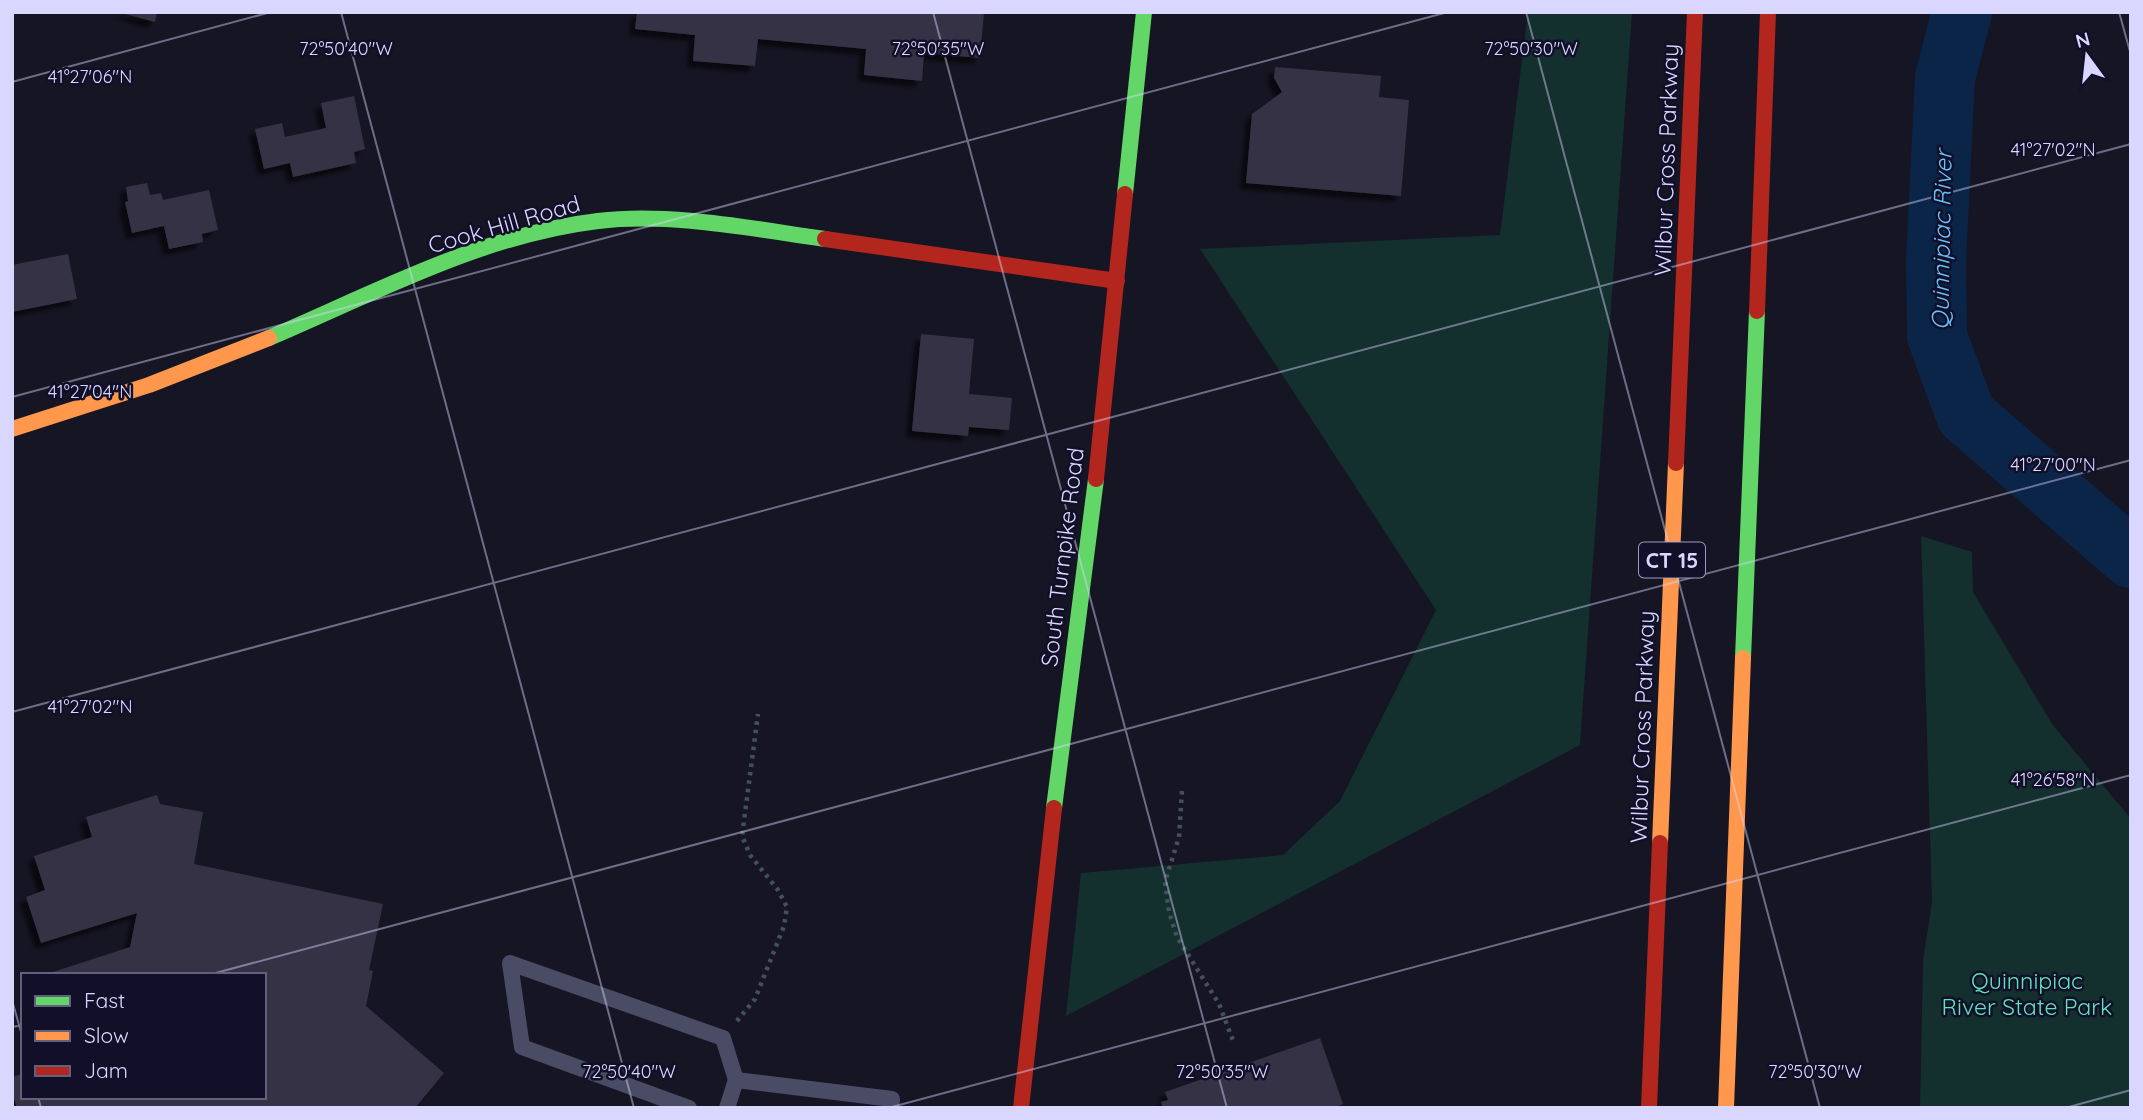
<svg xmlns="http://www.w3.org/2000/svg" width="2143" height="1120" viewBox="0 0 2143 1120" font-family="Quicksand,sans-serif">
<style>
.green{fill:#132f2e}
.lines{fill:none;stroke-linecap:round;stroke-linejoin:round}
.river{stroke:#0b2549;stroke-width:60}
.building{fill:#343345;filter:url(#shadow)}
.path{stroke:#43515f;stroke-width:4.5;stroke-dasharray:3.5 5;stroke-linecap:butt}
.lane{stroke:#4a4b64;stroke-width:16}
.fast{stroke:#63d668;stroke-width:16}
.slow{stroke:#ff974d;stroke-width:16}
.jam{stroke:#b3261e;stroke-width:16}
.ticks{fill:none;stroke:#d9d7ff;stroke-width:2;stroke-opacity:0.45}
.labels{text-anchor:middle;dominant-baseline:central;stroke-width:5;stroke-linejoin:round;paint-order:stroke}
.shield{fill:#120f29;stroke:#9d9bbf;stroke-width:2}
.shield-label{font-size:21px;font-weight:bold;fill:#d9d7ff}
.street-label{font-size:23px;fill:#d9d7ff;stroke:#120f29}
.park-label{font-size:23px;fill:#5ee4ba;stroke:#120f29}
.water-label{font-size:24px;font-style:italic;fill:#65c2ff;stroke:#120f29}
.ticks-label{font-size:18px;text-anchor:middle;fill:#d9d7ff;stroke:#120f29;stroke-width:5;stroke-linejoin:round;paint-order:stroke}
</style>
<defs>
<filter id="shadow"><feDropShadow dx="-6" dy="6" stdDeviation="2" flood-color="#0009"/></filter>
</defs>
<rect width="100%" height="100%" fill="#161523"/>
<g class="green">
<path d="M 1528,12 L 1632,12 L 1580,745 L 1066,1016 L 1081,873 L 1283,855 L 1340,801 L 1436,610 L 1200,249 L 1500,235 Z"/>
<path d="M 1921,536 L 1972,552 L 1973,592 L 2052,724 L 2131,819 L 2131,1108 L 1920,1108 L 1923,961 L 1932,902 Z"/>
</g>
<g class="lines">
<path class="river" d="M 1962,12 L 1945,78 L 1936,261 L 1937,336 L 1966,415 L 2131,558"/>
</g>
<g class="building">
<path d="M 118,12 L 157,12 L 155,22 Z"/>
<path d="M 637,12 L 984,12 L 980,58 L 924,53 L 922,81 L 864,75 L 866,49 L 758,39 L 755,66 L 693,61 L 695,35 L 635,29 Z"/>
<path d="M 1275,67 L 1381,76 L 1379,97 L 1409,100 L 1401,196 L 1246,183 L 1252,114 L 1282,92 L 1274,78 Z"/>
<path d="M 354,96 L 365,149 L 354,152 L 356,163 L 293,177 L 290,163 L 264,169 L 255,129 L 282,123 L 285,137 L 326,128 L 321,103 Z"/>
<path d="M 147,183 L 150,195 L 161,193 L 163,200 L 209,190 L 218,230 L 202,234 L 203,242 L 169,249 L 164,226 L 132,233 L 125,202 L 128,201 L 126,187 Z"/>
<path d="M 68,254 L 77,299 L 12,312 L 12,265 Z"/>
<path d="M 921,334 L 974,339 L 969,394 L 1012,398 L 1009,430 L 969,427 L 968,436 L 912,431 Z"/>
<path d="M 157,795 L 160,804 L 203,812 L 194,864 L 383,904 L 369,970 L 373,971 L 366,1006 L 444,1073 L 415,1108 L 17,1108 L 12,1092 L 12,1077 L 23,1074 L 23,1097 L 264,1097 L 264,975 L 44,975 L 130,947 L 137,913 L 41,943 L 26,897 L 45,890 L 34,856 L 92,837 L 86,817 Z"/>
<path d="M 1320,1038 L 1343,1104 L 1333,1108 L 1163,1108 L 1161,1102 L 1168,1100 L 1165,1092 Z"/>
</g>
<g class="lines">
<g class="path">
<path d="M 1182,791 L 1179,837 L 1165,882 L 1169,912 L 1177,937 L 1219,1004 L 1234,1043"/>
<path d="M 737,1021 L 755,999 L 784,926 L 787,907 L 778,890 L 750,855 L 742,836 L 758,714"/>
</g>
<g class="lane">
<path d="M 689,1108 L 522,1047 L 510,963 L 723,1038 L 736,1080 L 892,1099 L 891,1108"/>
<path d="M 727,1108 L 736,1080"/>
</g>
<g class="fast">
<path d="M 1125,194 L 1144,12"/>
<path d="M 269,338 C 375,293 481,235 598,221 C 670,212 753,229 825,239"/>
<path d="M 1743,658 L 1757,311"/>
<path d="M 1054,808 L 1096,479"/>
</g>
<g class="slow">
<path d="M 12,429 L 149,385 L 269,338"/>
<path d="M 1660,843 L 1676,463"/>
<path d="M 1726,1108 L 1743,658"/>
</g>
<g class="jam">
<path d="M 825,239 L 1117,281"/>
<path d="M 1757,311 L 1768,12"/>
<path d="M 1676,463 L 1695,12"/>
<path d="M 1096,479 L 1125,194"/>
<path d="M 1021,1108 L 1054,808"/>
<path d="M 1649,1108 L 1660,843"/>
</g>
</g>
<path class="ticks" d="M 341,12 L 634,1108M 933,12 L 1227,1108M 1526,12 L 1820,1108M 2119,12 L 2131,55M 12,82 L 271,12M 12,397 L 1448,12M 12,712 L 2131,144M 208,975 L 2131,460M 12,1000 L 23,1039M 12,1027 L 23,1025M 38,1097 L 41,1108M 888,1108 L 2131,775M 2065,1108 L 2131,1090"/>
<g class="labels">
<rect class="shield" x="1639" y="542.5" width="66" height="35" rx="5"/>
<g class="shield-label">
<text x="1672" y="560">CT 15</text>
</g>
<g class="street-label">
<text transform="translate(1666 160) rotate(-88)">Wilbur Cross Parkway</text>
<text transform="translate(504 224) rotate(-16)">Cook Hill Road</text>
<text transform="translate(1062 557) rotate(-83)">South Turnpike Road</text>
<text transform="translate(1642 727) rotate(-88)">Wilbur Cross Parkway</text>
</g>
<g class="park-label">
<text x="2027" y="980">Quinnipiac<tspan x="2027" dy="26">River State Park</tspan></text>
</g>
<g class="water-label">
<text transform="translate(1941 240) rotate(-89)">Quinnipiac River</text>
</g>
</g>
<g class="ticks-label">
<text x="346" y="55">72°50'40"W</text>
<text x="938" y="55">72°50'35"W</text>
<text x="1531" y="55">72°50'30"W</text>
<text x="90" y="83">41°27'06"N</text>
<text x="2053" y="156">41°27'02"N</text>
<text x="90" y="398">41°27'04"N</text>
<text x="2053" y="471">41°27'00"N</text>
<text x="90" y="713">41°27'02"N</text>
<text x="2053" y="786">41°26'58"N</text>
<text x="629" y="1078">72°50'40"W</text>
<text x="1222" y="1078">72°50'35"W</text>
<text x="1815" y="1078">72°50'30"W</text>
</g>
<rect width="2143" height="1120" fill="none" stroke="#d9d7ff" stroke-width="28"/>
<rect x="21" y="973" width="245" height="126" fill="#120f29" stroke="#625f7f" stroke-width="2"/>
<rect x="35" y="996" width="35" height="10" fill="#63d668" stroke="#625f7f" stroke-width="2"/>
<text x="84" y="1008" font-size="21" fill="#d9d7ff">Fast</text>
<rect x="35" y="1031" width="35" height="10" fill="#ff974d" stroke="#625f7f" stroke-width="2"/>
<text x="84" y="1043" font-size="21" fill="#d9d7ff">Slow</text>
<rect x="35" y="1066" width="35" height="10" fill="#b3261e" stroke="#625f7f" stroke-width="2"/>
<text x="84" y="1078" font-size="21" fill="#d9d7ff">Jam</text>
<g transform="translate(2087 56) rotate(345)" stroke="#120f29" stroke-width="5" paint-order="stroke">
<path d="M0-5L12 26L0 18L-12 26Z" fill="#d9d7ff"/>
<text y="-10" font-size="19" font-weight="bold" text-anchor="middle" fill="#d9d7ff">N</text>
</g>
</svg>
